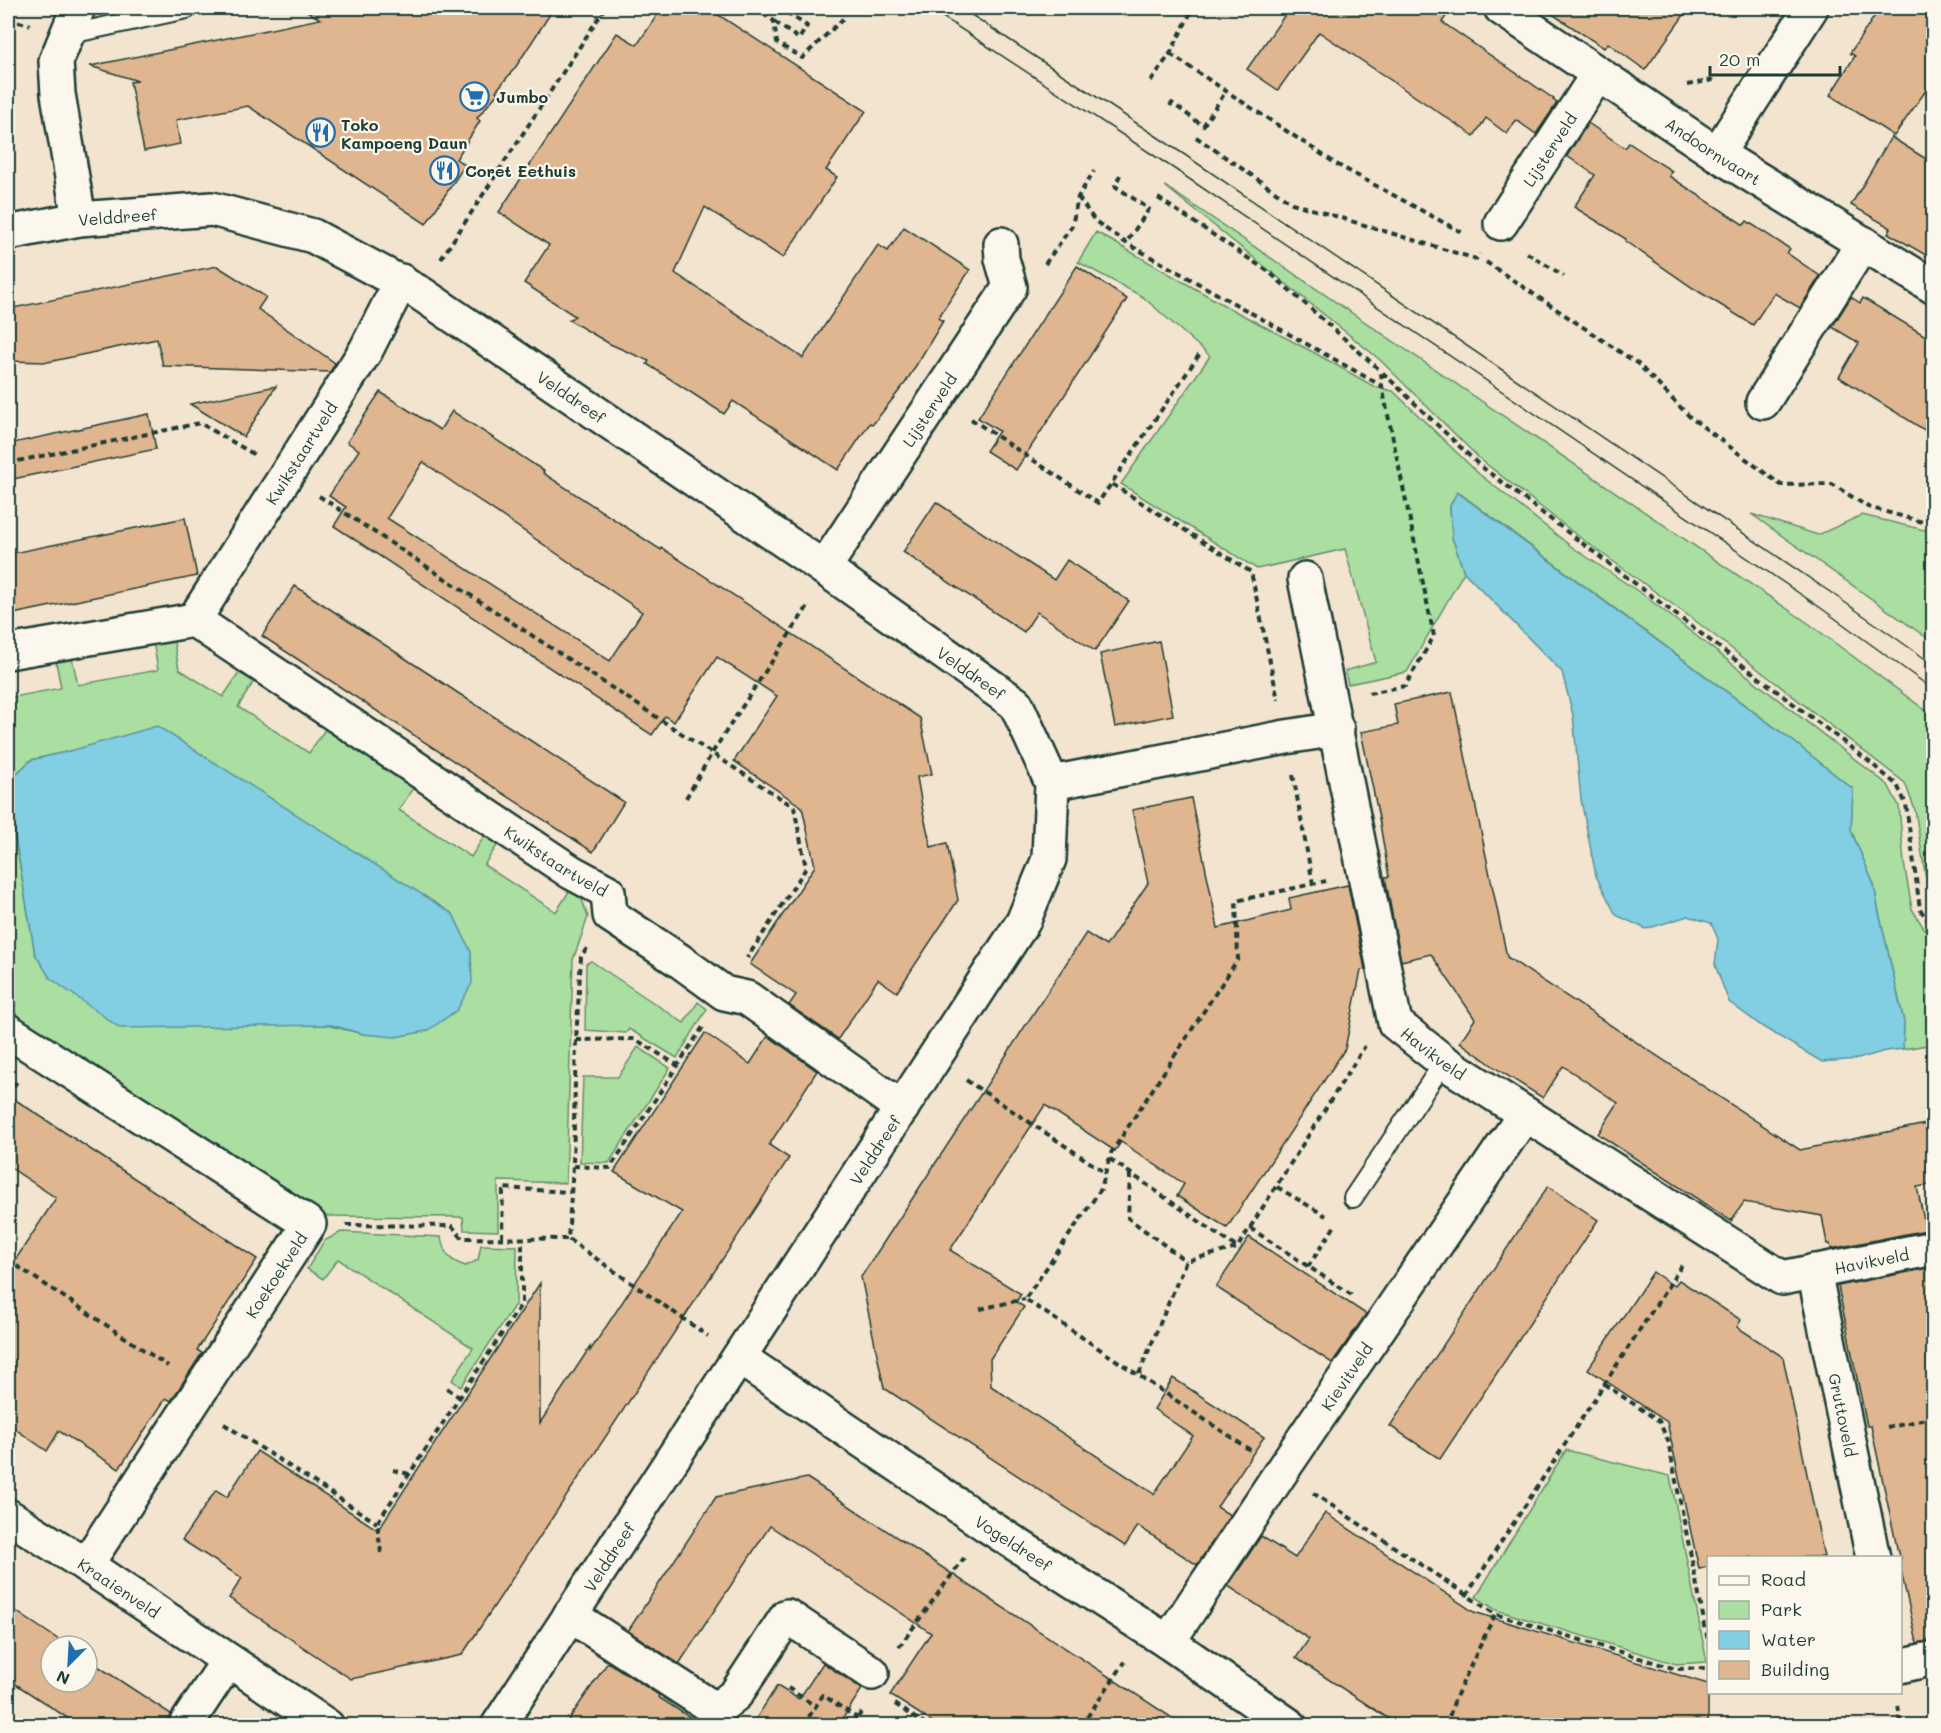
<svg xmlns="http://www.w3.org/2000/svg" width="1941" height="1733" viewBox="0 0 1941 1733" font-family="Mali,sans-serif">
<style>
.green{fill:#aadfa1;stroke:#648e6a;stroke-width:1.5;fill-rule:evenodd}
.water{fill:#82cee2;stroke:#5a949c;stroke-width:1.5}
.building{fill:#dfb690;stroke:#1f3d34;stroke-width:1.5;fill-rule:evenodd}
.lines{fill:none;stroke-linecap:round;stroke-linejoin:round}
.service-casing{stroke:#1f3d34;stroke-width:22}
.minor-casing{stroke:#1f3d34;stroke-width:38}
.tertiary-casing{stroke:#1f3d34;stroke-width:38}
.path{stroke:#1f3d34;stroke-width:4;stroke-dasharray:6 4.5;stroke-linecap:butt}
.service{stroke:#fbf7ec;stroke-width:18}
.minor{stroke:#fbf7ec;stroke-width:33}
.tertiary{stroke:#fbf7ec;stroke-width:33}
.tram{stroke:#1f3d34;stroke-width:1.5}
.labels{text-anchor:middle;dominant-baseline:central;stroke-width:4.5;stroke-linejoin:round;paint-order:stroke}
.poi-label{font-size:16px;font-weight:bold;fill:#1f3d34;stroke:#fbf7ec;text-anchor:start}
.street-label{font-size:16px;fill:#1f3d34;stroke:#fbf7ec}
</style>
<rect width="100%" height="100%" fill="#f3e4d0"/>
<filter id="ink" filterUnits="userSpaceOnUse"><feTurbulence type="fractalNoise" baseFrequency=".0167" numOctaves="2"/><feDisplacementMap in="SourceGraphic" scale="12" xChannelSelector="R" yChannelSelector="G"/><feConvolveMatrix kernelMatrix="1 2 1 2 8 2 1 2 1" color-interpolation-filters="sRGB"/></filter>
<g filter="url(#ink)">
<g class="green">
<path d="M 1165,186 L 1808,623 L 1933,716 L 1933,913 L 1931,909 L 1932,896 L 1925,873 L 1915,810 L 1905,783 L 1697,622 L 1574,533 L 1480,459 L 1379,359 Z"/>
<path d="M 1096,232 L 1229,308 L 1313,352 L 1375,387 L 1393,391 L 1479,474 L 1572,547 L 1645,596 L 1888,785 L 1899,806 L 1904,863 L 1912,909 L 1933,943 L 1933,1044 L 1903,1049 L 1904,1022 L 1878,908 L 1874,885 L 1851,830 L 1853,789 L 1793,741 L 1458,492 L 1450,506 L 1452,537 L 1464,572 L 1407,672 L 1348,684 L 1345,671 L 1376,662 L 1345,549 L 1257,569 L 1121,484 L 1210,356 L 1143,297 L 1078,262 Z"/>
<path d="M 1751,514 L 1818,535 L 1862,515 L 1933,532 L 1933,642 Z"/>
<path d="M 173,638 L 179,669 L 223,697 L 239,673 L 254,681 L 238,707 L 309,753 L 326,728 L 415,785 L 399,810 L 471,857 L 487,832 L 500,841 L 484,865 L 556,912 L 572,887 L 581,897 L 588,917 L 573,960 L 566,1183 L 498,1181 L 498,1231 L 464,1230 L 463,1217 L 318,1216 L 8,1011 L 8,698 L 61,688 L 56,662 L 72,658 L 78,685 L 158,670 L 153,641 ZM 70,751 L 453,914 L 461,932 L 363,1034 L 35,954 L 9,803 L 15,775 L 31,760 Z"/>
<path d="M 591,961 L 684,1023 L 698,1002 L 707,1009 L 677,1058 L 629,1029 L 626,1033 L 585,1030 L 586,964 Z"/>
<path d="M 638,1047 L 670,1068 L 609,1163 L 580,1162 L 583,1077 L 618,1077 Z"/>
<path d="M 341,1232 L 441,1237 C 444,1254 449,1261 466,1266 L 478,1260 L 481,1245 L 517,1246 L 516,1303 L 461,1387 L 452,1380 L 473,1348 L 338,1259 L 323,1279 L 307,1269 L 324,1241 Z"/>
<path d="M 1566,1450 L 1670,1476 L 1707,1662 L 1676,1664 L 1496,1610 L 1476,1597 Z"/>
</g>
<g class="water">
<path d="M 1457,492 L 1793,741 L 1853,789 L 1851,830 L 1874,885 L 1878,908 L 1904,1022 L 1903,1049 L 1885,1051 L 1858,1059 L 1822,1062 L 1763,1027 L 1729,1002 L 1715,965 L 1718,939 L 1711,923 L 1688,916 L 1646,929 L 1616,915 L 1596,876 L 1581,800 L 1573,715 L 1562,672 L 1464,572 L 1452,537 L 1450,506 Z"/>
<path d="M 157,726 L 453,914 L 471,952 L 472,983 L 457,1010 L 427,1031 L 395,1037 L 363,1034 L 331,1025 L 120,1028 L 50,978 L 35,954 L 9,802 L 15,775 L 31,760 L 70,751 Z"/>
</g>
<g class="building">
<path d="M 302,8 L 554,8 L 515,68 L 496,91 L 498,93 L 477,118 L 480,121 L 456,159 L 465,165 L 426,224 L 248,106 L 176,120 L 180,144 L 144,151 L 130,82 L 138,81 L 90,66 L 320,19 Z"/>
<path d="M 662,8 L 708,8 L 866,111 L 826,170 L 837,177 L 783,258 L 705,207 L 675,273 L 803,358 L 878,245 L 888,251 L 904,227 L 970,270 L 938,318 L 943,321 L 906,382 L 873,424 L 870,423 L 838,470 L 733,401 L 724,414 L 647,364 L 649,361 L 610,344 L 569,320 L 575,316 L 524,283 L 549,245 L 499,212 L 617,33 L 637,45 Z"/>
<path d="M 1280,8 L 1452,8 L 1442,22 L 1554,99 L 1553,100 L 1557,103 L 1536,134 L 1516,120 L 1507,134 L 1486,118 L 1474,136 L 1319,32 L 1278,90 L 1247,69 L 1287,12 Z"/>
<path d="M 1543,8 L 1689,8 L 1645,70 L 1608,43 L 1604,48 Z"/>
<path d="M 1880,8 L 1934,8 L 1934,79 L 1894,136 L 1830,95 L 1855,56 L 1850,53 Z"/>
<path d="M 1588,123 L 1625,148 L 1629,143 L 1650,157 L 1672,171 L 1669,176 L 1744,225 L 1747,221 L 1790,249 L 1787,253 L 1820,276 L 1800,308 L 1774,293 L 1753,325 L 1693,288 L 1625,241 L 1626,239 L 1574,207 L 1595,175 L 1567,156 Z"/>
<path d="M 1891,137 L 1934,164 L 1934,260 L 1888,233 L 1891,228 L 1851,205 Z"/>
<path d="M 217,266 L 266,297 L 258,309 L 335,363 L 330,372 L 163,366 L 157,339 L 48,362 L 8,361 L 8,309 Z"/>
<path d="M 1077,266 L 1127,299 L 1016,470 L 986,451 L 999,431 L 978,418 Z"/>
<path d="M 1851,297 L 1860,303 L 1863,298 L 1934,341 L 1934,436 L 1839,377 L 1859,343 L 1832,327 Z"/>
<path d="M 276,386 L 244,437 L 190,404 Z"/>
<path d="M 380,392 L 440,430 L 452,411 L 544,471 L 543,473 L 661,550 L 662,548 L 920,718 L 932,774 L 917,777 L 923,812 L 931,847 L 947,843 L 958,900 L 897,992 L 878,979 L 838,1039 L 789,1005 L 796,995 L 750,964 L 815,866 L 802,807 L 734,761 L 777,696 L 717,657 L 674,722 L 665,716 L 652,735 L 334,526 L 346,507 L 329,496 L 359,450 L 347,442 ZM 423,462 L 642,612 L 610,661 L 387,518 Z"/>
<path d="M 149,414 L 156,449 L 8,480 L 8,444 Z"/>
<path d="M 936,502 L 1054,580 L 1067,560 L 1129,601 L 1095,651 L 1037,612 L 1024,632 L 903,552 Z"/>
<path d="M 185,518 L 197,576 L 8,615 L 8,554 Z"/>
<path d="M 295,586 L 624,802 L 593,852 L 262,636 Z"/>
<path d="M 1159,641 L 1173,715 L 1115,727 L 1100,654 Z"/>
<path d="M 1452,692 L 1507,957 L 1800,1150 L 1926,1124 L 1934,1161 L 1934,1184 L 1917,1187 L 1926,1230 L 1831,1249 L 1830,1244 L 1827,1244 L 1822,1216 L 1744,1202 L 1731,1221 L 1598,1134 L 1618,1103 L 1563,1066 L 1543,1098 L 1500,1071 L 1460,1042 L 1475,1019 L 1431,954 L 1401,961 L 1385,877 L 1389,877 L 1379,818 L 1361,732 L 1398,725 L 1394,704 Z"/>
<path d="M 1191,798 L 1218,928 L 1291,910 L 1289,898 L 1348,885 L 1365,969 L 1361,970 L 1345,1049 L 1227,1228 L 1177,1196 L 1184,1184 L 1121,1142 L 1115,1151 L 1045,1105 L 950,1250 L 1021,1294 L 1016,1302 L 1024,1307 L 990,1359 L 991,1386 L 1154,1494 L 1193,1436 L 1154,1409 L 1173,1378 L 1264,1437 L 1217,1507 L 1230,1515 L 1197,1565 L 1138,1526 L 1125,1546 L 884,1388 L 861,1277 L 1086,933 L 1106,946 L 1148,883 L 1132,810 Z"/>
<path d="M 705,1033 L 750,1064 L 768,1036 L 817,1071 L 769,1145 L 789,1158 L 462,1655 L 351,1679 L 229,1598 L 242,1578 L 182,1540 L 216,1490 L 227,1497 L 257,1451 L 378,1530 L 540,1283 L 540,1423 L 590,1347 L 590,1351 L 682,1212 L 614,1172 Z"/>
<path d="M 8,1095 L 257,1259 L 197,1350 L 202,1353 L 171,1401 L 166,1398 L 119,1469 L 59,1431 L 47,1451 L 8,1424 L 8,1271 L 56,1198 L 8,1166 Z"/>
<path d="M 1548,1186 L 1598,1220 L 1440,1459 L 1390,1426 Z"/>
<path d="M 1249,1237 L 1366,1314 L 1332,1363 L 1216,1287 Z"/>
<path d="M 1934,1267 L 1934,1640 L 1917,1643 L 1900,1566 L 1900,1557 L 1899,1557 L 1871,1426 L 1867,1426 L 1838,1286 Z"/>
<path d="M 1653,1272 L 1674,1286 L 1679,1280 L 1741,1320 L 1737,1327 L 1783,1357 L 1824,1557 L 1708,1557 L 1708,1567 L 1699,1569 L 1667,1422 L 1588,1369 Z"/>
<path d="M 807,1478 L 984,1595 L 1183,1725 L 937,1725 L 890,1695 L 931,1633 L 770,1526 L 679,1664 L 628,1631 L 716,1497 Z"/>
<path d="M 1325,1513 L 1474,1612 L 1708,1684 L 1708,1725 L 1398,1725 L 1296,1658 L 1309,1639 L 1228,1586 L 1261,1536 L 1295,1558 Z"/>
<path d="M 8,1606 L 68,1646 L 51,1646 L 51,1682 L 87,1682 L 87,1659 L 171,1714 L 166,1725 L 78,1725 L 8,1679 Z"/>
<path d="M 608,1662 L 659,1695 L 658,1697 L 702,1725 L 565,1725 Z"/>
<path d="M 823,1663 L 862,1689 L 839,1724 L 841,1725 L 752,1725 L 777,1686 L 799,1699 Z"/>
</g>
<g class="lines">
<defs>
<g id="service">
<path d="M 66,35 L 187,9 L 188,8"/>
<path d="M 1353,1198 L 1444,1062"/>
</g>
<g id="minor">
<path d="M 78,8 L 56,61 L 58,94 L 79,219"/>
<path id="s1" d="M 1501,8 L 1717,154 L 1934,287"/>
<path d="M 1717,154 L 1811,8"/>
<path id="s2" d="M 1501,223 L 1598,74"/>
<path d="M 1763,402 L 1863,243"/>
<path id="s3" d="M 824,568 L 1010,287 L 1002,259 L 1001,244"/>
<path id="s4" d="M 1305,579 L 1395,1023 L 1444,1062 L 1782,1278 L 1934,1248"/>
<path id="s5" d="M 194,620 L 571,872 L 608,892 L 610,915 L 680,961 L 724,993 L 747,998 L 902,1108"/>
<path id="s6" d="M 8,652 L 194,620 L 366,350 L 401,281"/>
<path d="M 1052,783 L 1286,737 L 1337,729"/>
<path d="M 8,1031 L 309,1224 L 86,1565"/>
<path id="s7" d="M 1814,1271 L 1873,1558"/>
<path id="s8" d="M 8,1516 L 86,1565 L 327,1726"/>
<path d="M 570,1615 L 716,1710 L 736,1694 L 787,1616 L 872,1673"/>
<path id="s9" d="M 1168,1642 L 1287,1463 L 1525,1114"/>
<path d="M 1900,1666 L 1934,1658"/>
<path d="M 185,1726 L 228,1661"/>
</g>
<g id="tertiary">
<path id="s10" d="M 8,233 L 79,219 L 212,209 L 313,236 L 420,293 L 824,568 L 1016,704 L 1052,783 L 1049,859 L 1023,922 L 498,1726"/>
<path id="s11" d="M 740,1358 L 988,1526 L 1168,1642 L 1290,1726"/>
</g>
</defs>
<use href="#service" class="service-casing"/>
<use href="#minor" class="minor-casing"/>
<use href="#tertiary" class="tertiary-casing"/>
<g class="path">
<path d="M 754,8 L 774,21 L 777,43 L 802,58 L 846,16"/>
<path d="M 8,19 L 30,25"/>
<path d="M 775,22 L 799,39 L 807,26 L 780,8"/>
<path d="M 1170,54 L 1338,165 L 1463,233"/>
<path d="M 1151,81 L 1170,54 L 1193,8"/>
<path d="M 1687,85 L 1718,79"/>
<path d="M 1170,106 L 1172,103 L 1203,126 L 1226,91"/>
<path d="M 1196,137 L 1292,203 L 1476,259 L 1480,254"/>
<path d="M 1120,175 L 1115,186 L 1149,209 L 1126,243"/>
<path d="M 1078,197 L 1095,221 L 1126,243 L 1382,386 L 1381,371 L 1478,464 L 1866,759 L 1897,785 L 1906,804 L 1920,909 L 1934,930"/>
<path d="M 1158,198 L 1269,272 L 1381,371"/>
<path d="M 1527,253 L 1564,276"/>
<path d="M 441,259 L 605,8"/>
<path d="M 1486,262 L 1638,364 L 1690,417 L 1781,485 L 1832,484 L 1868,507 L 1934,525"/>
<path d="M 1045,264 L 1072,226 L 1078,197 L 1094,171"/>
<path d="M 971,419 L 1098,503 L 1199,355"/>
<path d="M 8,463 L 200,423 L 255,455"/>
<path d="M 1112,484 L 1251,572 L 1278,700"/>
<path d="M 319,496 L 794,807 L 806,868 L 747,958"/>
<path d="M 1369,693 L 1405,686 L 1434,636 L 1382,386"/>
<path d="M 1293,775 L 1313,884"/>
<path d="M 686,798 L 712,753 L 808,606"/>
<path d="M 587,948 L 581,957 L 576,1040 L 573,1166 L 568,1239 L 708,1336"/>
<path d="M 576,1040 L 635,1039 L 677,1065"/>
<path d="M 966,1080 L 1106,1173"/>
<path d="M 8,1096 L 17,1081"/>
<path d="M 1110,1159 L 1236,1247"/>
<path d="M 573,1166 L 610,1168 L 703,1027"/>
<path d="M 1130,1174 L 1128,1218 L 1186,1261"/>
<path d="M 1277,1187 L 1326,1216"/>
<path d="M 346,1225 L 452,1226 L 462,1238 L 568,1239"/>
<path d="M 1250,1228 L 1353,1296"/>
<path d="M 502,1238 L 503,1188 L 570,1192"/>
<path d="M 8,1260 L 168,1366"/>
<path d="M 1308,1267 L 1336,1224"/>
<path d="M 980,1309 L 1025,1299"/>
<path d="M 1139,1374 L 1186,1261 L 1237,1248 L 1365,1046"/>
<path d="M 1604,1384 L 1659,1421 L 1668,1441 L 1708,1641"/>
<path d="M 447,1388 L 459,1397"/>
<path d="M 224,1424 L 377,1523"/>
<path d="M 1887,1428 L 1934,1417"/>
<path d="M 1250,1450 L 1025,1299 L 1101,1189 L 1111,1153 L 1238,959 L 1236,901 L 1326,881"/>
<path d="M 393,1470 L 409,1474"/>
<path d="M 1313,1493 L 1495,1614 L 1676,1669 L 1708,1668"/>
<path d="M 381,1553 L 377,1523 L 522,1303 L 522,1239"/>
<path d="M 1466,1596 L 1684,1262"/>
<path d="M 899,1647 L 964,1558"/>
<path d="M 788,1688 L 815,1706"/>
<path d="M 895,1704 L 927,1726"/>
<path d="M 1898,1706 L 1902,1726"/>
<path d="M 773,1726 L 776,1721 L 783,1726"/>
<path d="M 803,1726 L 823,1695 L 857,1718"/>
<path d="M 853,1726 L 863,1709"/>
<path d="M 1081,1726 L 1125,1662"/>
<path d="M 1446,1726 L 1455,1699 L 1495,1614"/>
</g>
<use href="#service" class="service"/>
<use href="#minor" class="minor"/>
<use href="#tertiary" class="tertiary"/>
<g class="tram">
<path d="M 929,8 L 1176,170 L 1818,606 L 1934,690"/>
<path d="M 961,8 L 1185,155 L 1830,592 L 1934,665"/>
</g>
</g>
</g>
<defs>
<symbol id="supermarket-ring" viewBox="-11 -11 22 22"><circle r="9.5" fill="#fbf7ec" stroke="#1f6fb2" stroke-width="1.5"/><path d="M-6-5.5h2.5l.6 2H6L4.5 2H-2.5L-4.4-4H-6ZM-1.5 3.2a1.3 1.3 0 1 0 .1 0ZM3 3.2a1.3 1.3 0 1 0 .1 0Z" fill="#1f6fb2"/></symbol>
<symbol id="restaurant-ring" viewBox="-11 -11 22 22"><circle r="9.5" fill="#fbf7ec" stroke="#1f6fb2" stroke-width="1.5"/><path d="M-5-6h1v4h1v-4h1v4h1v-4h1v5L-1.5 .5V6h-2V.5L-5-1ZM5-6V6H3V1.5H1.5Q1.5-4 5-6Z" fill="#1f6fb2"/></symbol>
</defs>
<g fill-rule="evenodd">
<use href="#supermarket-ring" x="458" y="80" width="33" height="33"/>
<use href="#restaurant-ring" x="304" y="116" width="33" height="33"/>
<use href="#restaurant-ring" x="428" y="154" width="33" height="33"/>
</g>
<g class="labels">
<g class="poi-label">
<text x="496" y="96">Jumbo</text>
<text x="341" y="124">Toko<tspan x="341" dy="18">Kampoeng Daun</tspan></text>
<text x="465" y="170">Coret Eethuis</text>
</g>
<g class="street-label">
<text stroke="none"><textPath href="#s2" startOffset="88">Lijsterveld</textPath></text>
<text stroke="none"><textPath href="#s1" startOffset="256">Andoornvaart</textPath></text>
<text stroke="none"><textPath href="#s10" startOffset="111">Velddreef</textPath></text>
<text stroke="none"><textPath href="#s10" startOffset="615">Velddreef</textPath></text>
<text stroke="none"><textPath href="#s3" startOffset="190">Lijsterveld</textPath></text>
<text stroke="none"><textPath href="#s6" startOffset="387">Kwikstaartveld</textPath></text>
<text stroke="none"><textPath href="#s10" startOffset="1101">Velddreef</textPath></text>
<text stroke="none"><textPath href="#s5" startOffset="435">Kwikstaartveld</textPath></text>
<text stroke="none"><textPath href="#s4" startOffset="502">Havikveld</textPath></text>
<text transform="translate(875 1150) rotate(-57)">Velddreef</text>
<text stroke="none"><textPath href="#s4" startOffset="1008">Havikveld</textPath></text>
<text transform="translate(276 1275) rotate(-57)">Koekoekveld</text>
<text stroke="none"><textPath href="#s9" startOffset="320">Kievitveld</textPath></text>
<text stroke="none"><textPath href="#s7" startOffset="147">Gruttoveld</textPath></text>
<text stroke="none"><textPath href="#s11" startOffset="330">Vogeldreef</textPath></text>
<text transform="translate(609 1557) rotate(-57)">Velddreef</text>
<text stroke="none"><textPath href="#s8" startOffset="132">Kraaienveld</textPath></text>
</g>
</g>
<rect width="1941" height="1733" fill="none" stroke="#fbf7ec" stroke-width="30"/>
<rect x="15" y="15" width="1911" height="1703" fill="none" stroke="#1f3d34" stroke-width="2" filter="url(#ink)"/>
<rect x="1707" y="1556" width="195" height="138" fill="#fbf7ec" stroke="#a3ada2" stroke-width="1.5"/>
<rect x="1719" y="1576" width="30" height="9" fill="#fbf7ec" stroke="#a3ada2" stroke-width="1.5"/>
<text x="1761" y="1586" font-size="18" fill="#1f3d34">Road</text>
<rect x="1719" y="1601" width="30" height="18" fill="#aadfa1" stroke="#a3ada2" stroke-width="1.5"/>
<text x="1761" y="1616" font-size="18" fill="#1f3d34">Park</text>
<rect x="1719" y="1631" width="30" height="18" fill="#82cee2" stroke="#a3ada2" stroke-width="1.5"/>
<text x="1761" y="1646" font-size="18" fill="#1f3d34">Water</text>
<rect x="1719" y="1661" width="30" height="18" fill="#dfb690" stroke="#a3ada2" stroke-width="1.5"/>
<text x="1761" y="1676" font-size="18" fill="#1f3d34">Building</text>
<g transform="translate(69 1664) rotate(204)"><circle r="28" fill="#fbf7ec" stroke="#a3ada2" stroke-width="1.5"/>
<path d="M0-4.5L10 22L0 15L-10 22Z" fill="#1f6fb2"/>
<text y="-9" font-size="16" font-weight="bold" text-anchor="middle" fill="#1f3d34">N</text>
</g>
<path d="M1710 66v9h130v-9" fill="none" stroke="#1f3d34" stroke-width="3"/>
<text x="1719" y="66" font-size="18" fill="#1f3d34" stroke="#fbf7ec" stroke-width="4.5" paint-order="stroke">20 m</text>
</svg>
